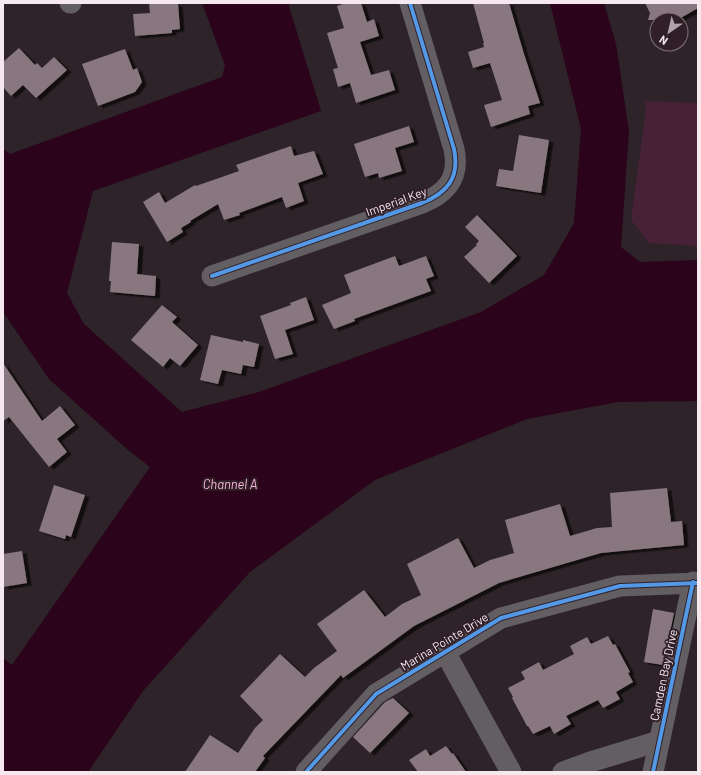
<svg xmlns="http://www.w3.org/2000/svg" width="701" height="775" viewBox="0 0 701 775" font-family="Barlow,sans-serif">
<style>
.green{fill:#472136}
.water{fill:#2b031b}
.building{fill:#88777f;filter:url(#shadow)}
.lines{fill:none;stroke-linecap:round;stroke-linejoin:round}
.minor{stroke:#635e61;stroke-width:21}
.cycleway-casing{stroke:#311f28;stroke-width:6}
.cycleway{stroke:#5399e6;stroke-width:4}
.labels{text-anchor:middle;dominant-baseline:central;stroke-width:4;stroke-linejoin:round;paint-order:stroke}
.street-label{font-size:12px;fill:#f5e8ee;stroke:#311f28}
.water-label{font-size:13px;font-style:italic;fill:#f7b3d5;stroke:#311f28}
</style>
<defs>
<filter id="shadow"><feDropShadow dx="4.5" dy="2.5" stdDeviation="0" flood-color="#0009"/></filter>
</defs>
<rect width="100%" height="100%" fill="#2d2328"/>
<path class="green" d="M 644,101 L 698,103 L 698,246 L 649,243 L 631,220 L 646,108 Z"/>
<path class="water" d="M 202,3 L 288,3 L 321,111 L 93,191 L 67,293 L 84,324 L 182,412 L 259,392 L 481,312 L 544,275 L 574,223 L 581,129 L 550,3 L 604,3 L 616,44 L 629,131 L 621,247 L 640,262 L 698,260 L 698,401 L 618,402 L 527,419 L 375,480 L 250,572 L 143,691 L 88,772 L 3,772 L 3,658 L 12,665 L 150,467 L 127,449 L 49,379 L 3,312 L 3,149 L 10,154 L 222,77 L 225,65 Z"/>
<g class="building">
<path d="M 149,3 L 178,4 L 180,29 L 172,30 L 172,33 L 135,36 L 133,14 L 150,13 Z"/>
<path d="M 346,3 L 361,3 L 367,22 L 374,19 L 379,36 L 360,42 L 371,75 L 389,70 L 395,90 L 356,103 L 350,83 L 338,87 L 333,69 L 338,68 L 327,33 L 344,28 L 337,6 Z"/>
<path d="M 473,3 L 509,3 L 524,54 L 540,103 L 528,106 L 530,114 L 491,127 L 484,105 L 502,100 L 490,63 L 473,68 L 468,52 L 484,47 L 483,43 L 484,43 Z"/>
<path d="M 645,3 L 698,3 L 698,8 L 677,20 L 648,20 L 650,13 Z"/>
<path d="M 19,48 L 35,65 L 37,63 L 42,68 L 54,57 L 67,70 L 36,98 L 23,85 L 11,96 L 3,87 L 3,62 Z"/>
<path d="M 125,49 L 133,70 L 137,68 L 142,82 L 135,92 L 98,106 L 82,64 Z"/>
<path d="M 409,126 L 414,142 L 395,148 L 402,171 L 379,178 L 378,173 L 365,177 L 354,144 Z"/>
<path d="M 519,135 L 549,140 L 541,193 L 496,186 L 499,169 L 513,171 Z"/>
<path d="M 291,146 L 294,156 L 314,151 L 323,174 L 298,183 L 304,201 L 286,208 L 282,197 L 239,213 L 240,215 L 224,220 L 218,204 L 190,221 L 191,222 L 181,228 L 183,232 L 167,242 L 143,202 L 159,192 L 165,203 L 195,185 L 196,186 L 239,171 L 236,165 Z"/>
<path d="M 477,215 L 517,256 L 489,283 L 464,257 L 477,245 L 476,244 L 479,241 L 465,227 Z"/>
<path d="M 112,242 L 139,244 L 137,274 L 156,276 L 155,296 L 110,292 L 111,281 L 109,281 Z"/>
<path d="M 395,256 L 399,266 L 426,256 L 434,276 L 426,279 L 431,291 L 354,319 L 355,321 L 334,329 L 322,305 L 351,293 L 344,275 Z"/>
<path d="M 306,297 L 314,320 L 285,330 L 293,354 L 275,359 L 260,316 L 291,305 L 290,303 Z"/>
<path d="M 162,305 L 177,317 L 172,322 L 198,345 L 180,366 L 170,358 L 163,367 L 131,340 Z"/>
<path d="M 211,335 L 243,342 L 243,340 L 259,344 L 254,367 L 243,365 L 241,374 L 222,370 L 218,384 L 200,380 Z"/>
<path d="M 3,363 L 42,421 L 60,406 L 75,425 L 57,439 L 67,452 L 49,467 L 9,417 L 3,421 Z"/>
<path d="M 54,485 L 85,495 L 71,537 L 66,535 L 65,539 L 39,531 Z"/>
<path d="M 667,488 L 671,522 L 682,521 L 684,545 L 601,553 L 499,583 L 414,626 L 343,678 L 341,675 L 263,756 L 265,758 L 255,772 L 185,772 L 210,735 L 238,753 L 255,728 L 263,720 L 240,696 L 280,654 L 305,677 L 314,668 L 337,651 L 317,624 L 364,590 L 385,617 L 402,604 L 421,595 L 407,564 L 458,538 L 474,568 L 490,560 L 514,553 L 505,520 L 560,504 L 570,536 L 597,528 L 612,527 L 610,493 Z"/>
<path d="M 22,551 L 27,583 L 3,587 L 3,554 Z"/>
<path d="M 653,609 L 674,613 L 663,665 L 644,662 Z"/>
<path d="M 608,636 L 613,645 L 615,644 L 630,672 L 628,673 L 633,682 L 616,692 L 620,699 L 603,708 L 598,700 L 566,716 L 571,724 L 554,734 L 550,726 L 533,734 L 528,726 L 527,726 L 512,698 L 513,697 L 508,688 L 525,679 L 521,672 L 539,662 L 543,670 L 574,654 L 570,646 L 587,637 L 591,644 Z"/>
<path d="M 393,698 L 409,713 L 370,753 L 353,737 L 385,702 Z"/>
<path d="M 446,746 L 452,754 L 453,753 L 466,772 L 418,772 L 409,760 L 426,749 L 430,756 Z"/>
</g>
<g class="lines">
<g class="minor">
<path d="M 70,3 L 71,3"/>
<path d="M 212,276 L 422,203 C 447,193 460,178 454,149 L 410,3"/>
<path d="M 445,652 L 511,772"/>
<path d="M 306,772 L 376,694 L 501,618 L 620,586 L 698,583"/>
<path d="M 563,772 L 590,762 L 659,741"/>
<path d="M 653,772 L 693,582"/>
</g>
<defs>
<g id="cycleway">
<path d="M 212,276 L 422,203 C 447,193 460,178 454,149 L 410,3"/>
<path d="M 306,772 L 376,694 L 501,618 L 620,586 L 698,583"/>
<path d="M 653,772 L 693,582"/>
</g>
</defs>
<use href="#cycleway" class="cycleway-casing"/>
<use href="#cycleway" class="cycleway"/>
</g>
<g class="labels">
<g class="street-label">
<text transform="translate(396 201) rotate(-20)">Imperial Key</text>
<text transform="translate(444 641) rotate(-31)">Marina Pointe Drive</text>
<text transform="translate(663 675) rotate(-78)">Camden Bay Drive</text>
</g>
<g class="water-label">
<text x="230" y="484">Channel A</text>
</g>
</g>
<rect width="701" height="775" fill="none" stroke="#f5e8ee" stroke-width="8"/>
<g transform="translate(669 32) rotate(214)"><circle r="19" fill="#311f28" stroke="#7f6f77"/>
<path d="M0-3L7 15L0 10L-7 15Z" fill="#afa3a9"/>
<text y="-6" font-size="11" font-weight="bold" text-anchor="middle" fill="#f5e8ee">N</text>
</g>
</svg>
